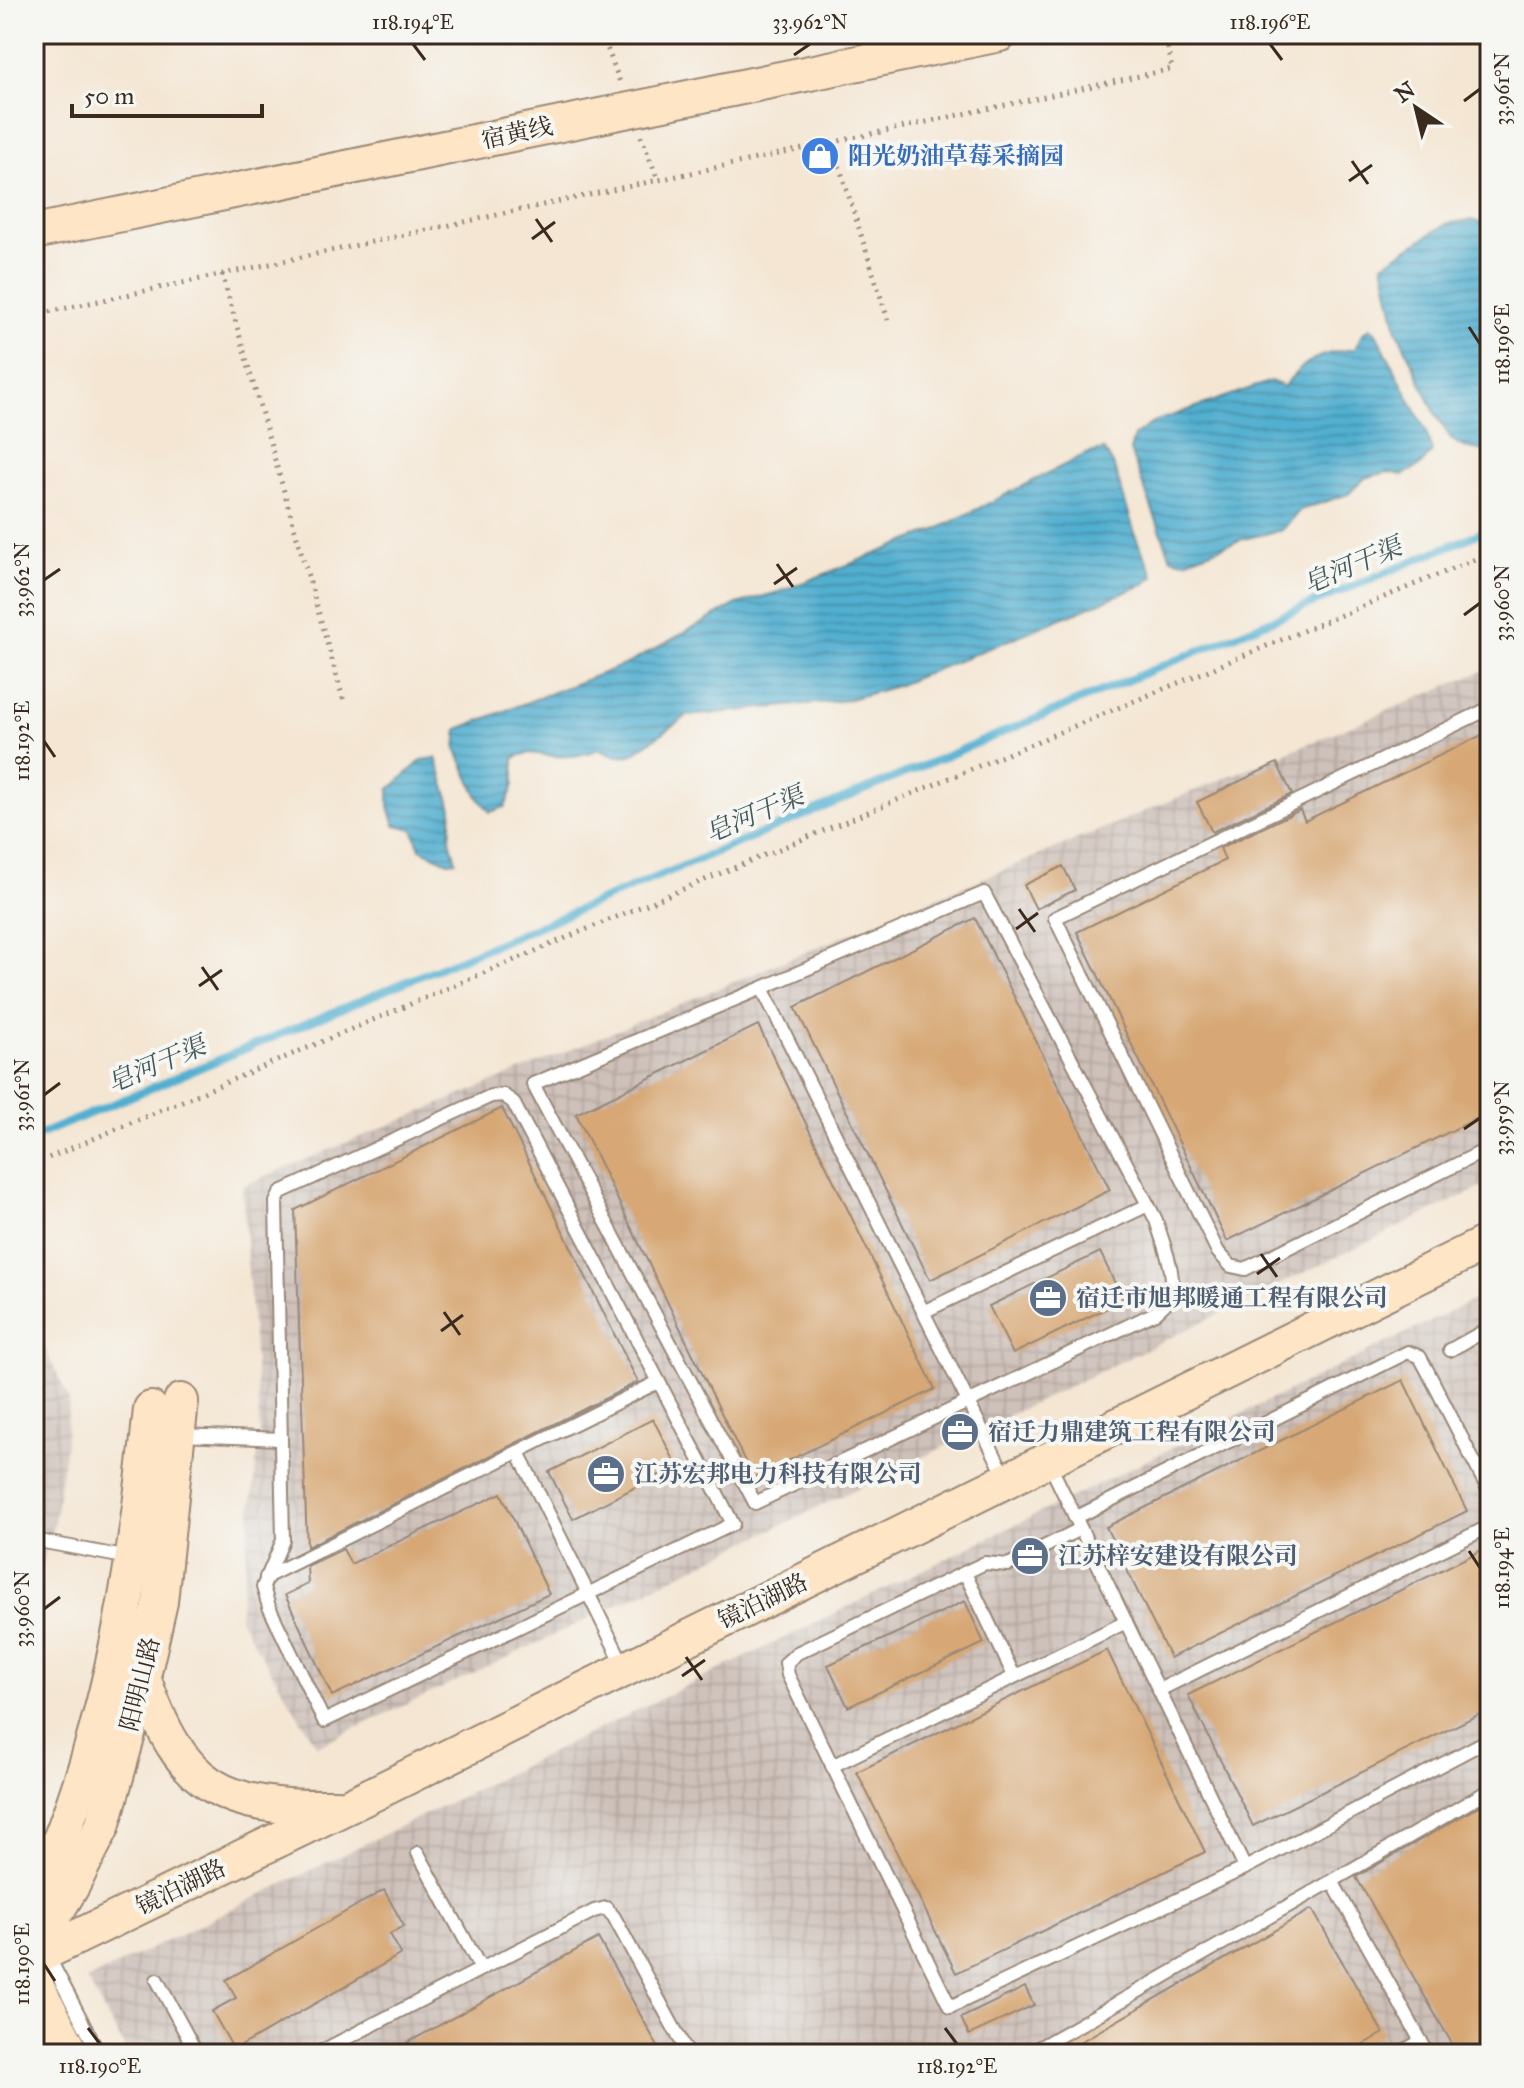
<svg xmlns="http://www.w3.org/2000/svg" width="1524" height="2088" viewBox="0 0 1524 2088" font-family="'IM FELL Great Primer','Noto Serif SC',serif">
<style>
.industrial{fill:url(#industrial-grid)}
.water{fill:url(#water-rules);stroke:#466c77;stroke-width:2}
.lines{fill:none;stroke-linecap:round;stroke-linejoin:round}
.stream{stroke:#51afd0;stroke-width:8}
.building{fill:#d7a876}
.lane-casing{stroke:#988878;stroke-width:16}
.secondary-casing{stroke:#988878;stroke-width:38}
.path{stroke:#988878;stroke-width:5;stroke-dasharray:2 6;stroke-linecap:butt}
.lane{stroke:#fff;stroke-width:12}
.secondary{stroke:#fde5c5;stroke-width:34}
.ticks{fill:none;stroke:#3b2a1e;stroke-width:3}
.labels{text-anchor:middle;dominant-baseline:central;stroke-width:8;stroke-linejoin:round;paint-order:stroke}
.street-label{font-size:24px;fill:#3b2a1e;stroke:#f6f6f2}
.shop-label{font-size:24px;font-weight:bold;fill:#366cbe;stroke:#f6f6f2;text-anchor:start}
.service-label{font-size:24px;font-weight:bold;fill:#4e5e75;stroke:#f6f6f2;text-anchor:start}
.water-label{font-size:26px;font-style:italic;fill:#43595c;stroke:#f6f6f2}
.neatline{fill:none;stroke:#3b2a1e;stroke-width:3}
.ticks-label{font-size:20px;text-anchor:middle;fill:#3b2a1e}
</style>
<defs>
<pattern id="industrial-grid" width="8" height="8" patternUnits="userSpaceOnUse" patternTransform="scale(2)"><rect width="8" height="8" fill="#cec1ba"/><path d="M0 4h8M4 0v8" fill="none" stroke="#b2a69f"/></pattern>
<pattern id="water-rules" width="6" height="5" patternUnits="userSpaceOnUse" patternTransform="scale(2)"><rect width="6" height="5" fill="#51afd0"/><path d="M0 2.5h6" fill="none" stroke="#448fa8"/></pattern>
</defs>
<rect width="100%" height="100%" fill="#f6f6f2"/>
<filter id="ink" filterUnits="userSpaceOnUse"><feTurbulence type="fractalNoise" baseFrequency=".0125" numOctaves="2"/><feDisplacementMap in="SourceGraphic" scale="16" xChannelSelector="R" yChannelSelector="G"/><feConvolveMatrix kernelMatrix="1 2 1 2 8 2 1 2 1" color-interpolation-filters="sRGB"/></filter>
<filter id="wash" filterUnits="userSpaceOnUse"><feTurbulence type="fractalNoise" baseFrequency=".006" numOctaves="4" result="noise"/><feDisplacementMap in="SourceGraphic" scale="32" xChannelSelector="R" yChannelSelector="G"/><feGaussianBlur stdDeviation="1.8" result="paint"/><feColorMatrix in="noise" values="0 0 0 0 0 0 0 0 0 0 0 0 0 0 0 0 0 1.4 0 .05"/><feComposite in="paint" operator="in"/></filter>
<g filter="url(#wash)">
<rect width="100%" height="100%" fill="#f4e6d3"/>
<g class="industrial">
<path d="M 1490,668 L 1490,1183 L 500,1661 L 317,1746 L 239,1618 L 260,1432 L 242,1186 Z"/>
<path d="M 1490,1292 L 1490,2054 L 128,2054 L 87,1980 Z"/>
<path d="M 34,1326 L 69,1399 L 65,1450 L 54,1522 L 34,1593 Z"/>
</g>
<g class="water">
<path d="M 1470,220 L 1490,225 L 1490,452 L 1464,447 L 1452,440 L 1436,415 L 1397,330 L 1383,264 L 1446,224 Z"/>
<path d="M 1370,328 L 1376,333 L 1426,431 L 1432,452 L 1421,465 L 1403,475 L 1388,472 L 1365,478 L 1348,494 L 1300,510 L 1282,530 L 1243,539 L 1185,561 L 1171,558 L 1130,451 L 1134,436 L 1154,422 L 1271,381 L 1284,387 C 1303,360 1322,352 1355,349 L 1362,334 Z"/>
<path d="M 1104,450 L 1113,464 L 1137,540 L 1154,576 L 1143,585 L 896,686 L 847,700 L 687,716 L 631,755 L 617,756 L 599,749 C 585,755 568,757 553,756 C 532,755 535,749 514,758 L 514,785 L 505,807 L 490,812 L 478,797 L 456,749 L 458,729 L 629,663 L 737,604 L 782,591 L 936,530 L 1086,454 Z"/>
<path d="M 436,758 L 452,808 L 450,839 L 456,861 L 448,862 L 420,849 L 413,829 L 395,825 L 389,807 L 389,790 L 422,760 Z"/>
</g>
<g class="lines">
<path class="stream" d="M 34,1137 L 1490,529"/>
</g>
<g id="blocks">
<g class="building">
<path d="M 1490,731 L 1490,1112 L 1227,1241 L 1077,932 L 1225,860 L 1220,848 L 1300,810 L 1305,821 Z"/>
<path d="M 1277,763 L 1292,794 L 1212,832 L 1197,802 Z"/>
<path d="M 1063,866 L 1075,890 L 1036,909 L 1024,885 Z"/>
<path d="M 975,918 L 1110,1190 L 930,1280 L 795,1007 Z"/>
<path d="M 758,1025 L 935,1389 L 753,1478 L 576,1114 Z"/>
<path d="M 502,1108 L 638,1382 L 307,1547 L 295,1210 Z"/>
<path d="M 1100,1252 L 1123,1300 L 1013,1354 L 989,1306 Z"/>
<path d="M 1403,1380 L 1467,1511 L 1170,1658 L 1106,1527 Z"/>
<path d="M 653,1419 L 677,1466 L 573,1519 L 549,1472 Z"/>
<path d="M 501,1493 L 549,1594 L 332,1696 L 285,1595 L 308,1584 L 307,1566 L 343,1549 L 351,1564 Z"/>
<path d="M 1490,1546 L 1490,1709 L 1253,1826 L 1188,1695 Z"/>
<path d="M 965,1601 L 984,1643 L 848,1707 L 828,1665 Z"/>
<path d="M 1107,1650 L 1205,1852 L 956,1973 L 857,1772 Z"/>
<path d="M 1490,1800 L 1490,2054 L 1458,2054 L 1356,1877 Z"/>
<path d="M 384,1890 L 404,1926 L 390,1934 L 401,1954 L 234,2050 L 212,2011 L 236,1998 L 226,1980 Z"/>
<path d="M 1312,1909 L 1383,2033 L 1346,2054 L 1059,2054 Z"/>
<path d="M 598,1938 L 662,2054 L 387,2054 Z"/>
<path d="M 1025,1987 L 1034,2005 L 969,2035 L 961,2018 Z"/>
</g>
</g>
</g>
<g filter="url(#ink)">
<use href="#blocks" fill-opacity="0" stroke="#988878" stroke-width="2"/>
<g class="lines">
<defs>
<g id="lane">
<path d="M 1490,708 L 1055,918 L 1218,1252 L 1231,1266 L 1245,1269 L 1490,1148"/>
<path d="M 762,988 L 984,893 L 1156,1220 C 1162,1242 1179,1277 1169,1299 C 1166,1304 1159,1309 1155,1313 L 755,1503 L 533,1084 L 762,988 L 1006,1478"/>
<path d="M 503,1095 L 513,1102 L 733,1524 L 324,1721 L 269,1607 L 263,1587 L 283,1540 L 276,1202 L 281,1192 L 491,1096 Z"/>
<path d="M 923,1312 L 1148,1205"/>
<path d="M 1450,1350 L 1490,1328"/>
<path d="M 180,1435 L 281,1439"/>
<path d="M 518,1452 L 624,1666"/>
<path d="M 1049,1463 L 1245,1868"/>
<path d="M 34,1497 L 37,1503 L 34,1507"/>
<path d="M 1075,1518 L 1408,1352 L 1420,1357 L 1427,1370 L 1490,1493"/>
<path d="M 1080,1529 L 1008,1565 L 985,1563 L 797,1653 L 786,1663 L 788,1675 L 950,2007 L 1245,1868 L 1490,1739"/>
<path d="M 34,1540 L 129,1558"/>
<path d="M 965,1573 L 1014,1676"/>
<path d="M 266,1577 L 658,1382"/>
<path d="M 1159,1690 L 1490,1526"/>
<path d="M 832,1766 L 1126,1622"/>
<path d="M 418,1853 L 481,1969"/>
<path d="M 1332,1881 L 1490,1790"/>
<path d="M 47,1954 L 99,2054"/>
<path d="M 157,1980 L 197,2054"/>
<path d="M 316,2054 L 594,1911 L 606,1908 L 614,1917 L 688,2054"/>
<path d="M 1028,2054 L 1332,1881 L 1428,2054"/>
<path d="M 1399,2054 L 1421,2041"/>
</g>
<g id="secondary">
<path d="M 34,232 L 1000,34"/>
<path d="M 143,1677 C 181,1789 222,1809 337,1807"/>
<path d="M 34,1892 C 44,1872 55,1852 63,1832 C 115,1697 137,1551 151,1409"/>
<path d="M 34,1948 L 72,1886 L 102,1827 L 138,1698 L 160,1602 L 181,1401"/>
<path d="M 34,1958 L 375,1793 L 1490,1241"/>
<path d="M 34,1981 L 72,2054"/>
</g>
</defs>
<use href="#lane" class="lane-casing"/>
<use href="#secondary" class="secondary-casing"/>
<g class="path">
<path d="M 602,34 L 621,85"/>
<path d="M 641,136 L 658,180"/>
<path d="M 832,143 L 888,320"/>
<path d="M 222,274 L 344,702"/>
<path d="M 34,315 L 1172,69 L 1165,34"/>
<path d="M 34,1164 L 592,927 L 1490,553"/>
</g>
<use href="#lane" class="lane"/>
<use href="#secondary" class="secondary"/>
</g>
</g>
<path class="ticks" d="M 413,44 L 425,60M 1270,44 L 1282,60M 794,55 L 810,44M 1464,101 L 1480,89M 1352,161 L 1368,184M 1349,181 L 1372,165M 536,219 L 552,242M 532,239 L 555,222M 1469,327 L 1480,344M 777,564 L 793,587M 44,580 L 60,569M 774,584 L 797,568M 1464,615 L 1480,603M 44,741 L 55,757M 1019,909 L 1035,932M 1016,929 L 1038,913M 202,967 L 218,990M 199,986 L 222,970M 44,1095 L 60,1083M 1464,1129 L 1480,1118M 1261,1254 L 1277,1277M 1257,1274 L 1280,1258M 444,1312 L 460,1335M 441,1331 L 463,1315M 1469,1551 L 1480,1568M 44,1609 L 60,1597M 686,1657 L 702,1680M 682,1676 L 705,1660M 44,1964 L 55,1981M 88,2028 L 100,2044M 945,2028 L 957,2044"/>
<defs>
<symbol id="shop-disc" viewBox="-11 -11 22 22"><circle r="9.5" fill="#3f7fe0" stroke="#f6f6f2"/><path d="M-5-2.5h2.3a2.7 3.5 0 0 1 5.4 0H5L5.5 6h-11ZM-1.5-2.5h3a1.5 2.3 0 0 0-3 0Z" fill="#fff"/></symbol>
<symbol id="office-disc" viewBox="-11 -11 22 22"><circle r="9.5" fill="#5c6f8a" stroke="#f6f6f2"/><path d="M-6-3h4V-5.5h4V-3h4V5H-6ZM-1-4.5V-3h2v-1.5ZM-6 0V1H6V0Z" fill="#fff"/></symbol>
</defs>
<g fill-rule="evenodd">
<use href="#shop-disc" x="798" y="134" width="44" height="44"/>
<use href="#office-disc" x="1026" y="1276" width="44" height="44"/>
<use href="#office-disc" x="938" y="1410" width="44" height="44"/>
<use href="#office-disc" x="584" y="1452" width="44" height="44"/>
<use href="#office-disc" x="1008" y="1534" width="44" height="44"/>
</g>
<g class="labels">
<g class="street-label">
<text transform="translate(517 133) rotate(-12)">宿黄线</text>
<text transform="translate(763 1601) rotate(-26)">镜泊湖路</text>
<text transform="translate(140 1684) rotate(-76)">阳明山路</text>
<text transform="translate(181 1887) rotate(-26)">镜泊湖路</text>
</g>
<g class="shop-label">
<text x="848" y="156">阳光奶油草莓采摘园</text>
</g>
<g class="service-label">
<text x="1076" y="1298">宿迁市旭邦暖通工程有限公司</text>
<text x="988" y="1432">宿迁力鼎建筑工程有限公司</text>
<text x="634" y="1474">江苏宏邦电力科技有限公司</text>
<text x="1058" y="1556">江苏梓安建设有限公司</text>
</g>
<g class="water-label">
<text transform="translate(1352 565) rotate(-23)">皂河干渠</text>
<text transform="translate(754 814) rotate(-23)">皂河干渠</text>
<text transform="translate(156 1064) rotate(-23)">皂河干渠</text>
</g>
</g>
<rect width="1524" height="2088" fill="none" stroke="#f6f6f2" stroke-width="88"/>
<g transform="translate(1416 108) rotate(325)" stroke="#f6f6f2" stroke-width="6" paint-order="stroke">
<path d="M0-6L14 30L0 20L-14 30Z" fill="#3b2a1e"/>
<text y="-12" font-size="22" font-weight="bold" text-anchor="middle" fill="#3b2a1e">N</text>
</g>
<path d="M72 104v12h190v-12" fill="none" stroke="#3b2a1e" stroke-width="4"/>
<text x="84" y="104" font-size="24" fill="#3b2a1e" stroke="#f6f6f2" stroke-width="6" paint-order="stroke">50 m</text>
<rect x="44" y="44" width="1436" height="2000" class="neatline"/>
<g class="ticks-label">
<text x="413" y="29">118.194°E</text>
<text x="810" y="29">33.962°N</text>
<text x="1270" y="29">118.196°E</text>
<text transform="translate(1502 89) rotate(-90)" y="7">33.961°N</text>
<text transform="translate(1502 344) rotate(-90)" y="7">118.196°E</text>
<text transform="translate(22 580) rotate(-90)" y="7">33.962°N</text>
<text transform="translate(1502 603) rotate(-90)" y="7">33.960°N</text>
<text transform="translate(22 741) rotate(-90)" y="7">118.192°E</text>
<text transform="translate(22 1095) rotate(-90)" y="7">33.961°N</text>
<text transform="translate(1502 1118) rotate(-90)" y="7">33.959°N</text>
<text transform="translate(1502 1568) rotate(-90)" y="7">118.194°E</text>
<text transform="translate(22 1609) rotate(-90)" y="7">33.960°N</text>
<text transform="translate(22 1964) rotate(-90)" y="7">118.190°E</text>
<text x="100" y="2073">118.190°E</text>
<text x="957" y="2073">118.192°E</text>
</g>
</svg>
